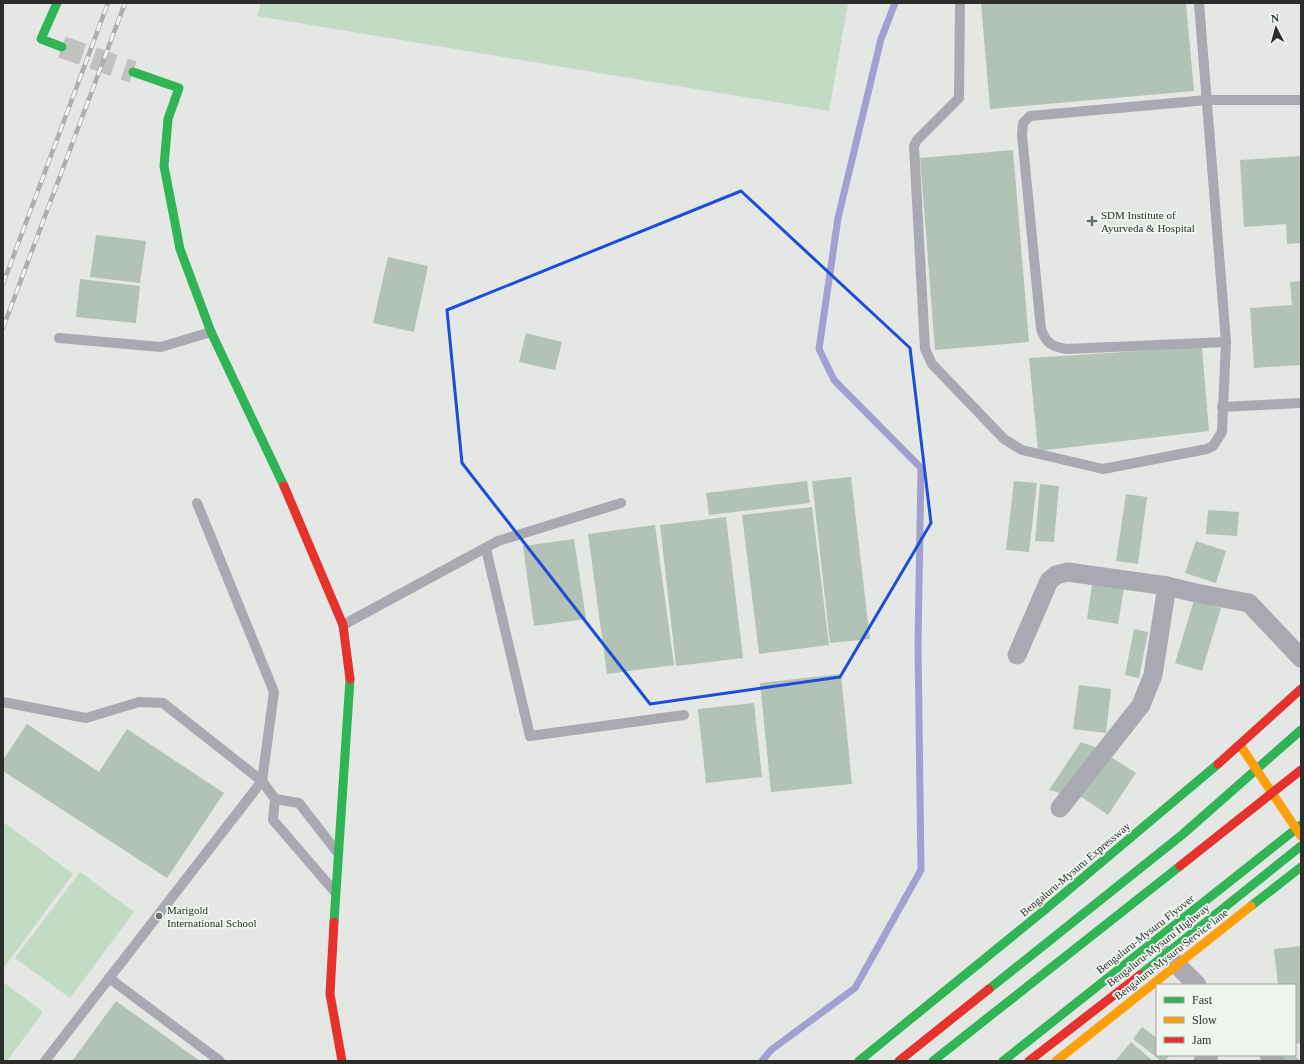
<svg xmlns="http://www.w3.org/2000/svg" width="1304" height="1064" viewBox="0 0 1304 1064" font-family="Georgia,serif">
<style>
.green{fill:#c1dbc5}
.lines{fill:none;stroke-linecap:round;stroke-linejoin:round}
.stream{stroke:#a2a0d1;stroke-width:7}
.building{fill:#b3c2b6}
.secondary-tunnel{stroke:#bfc2bf;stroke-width:22;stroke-dasharray:22 11;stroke-linecap:butt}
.lane{stroke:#a9aab1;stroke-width:10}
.street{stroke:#a9aab1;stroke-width:19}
.fast{stroke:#30b455;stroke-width:9}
.slow{stroke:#ff9f0a;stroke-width:9}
.jam{stroke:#e5322d;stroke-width:9}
.rail-casing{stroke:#adaeaf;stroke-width:4.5}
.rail{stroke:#f0f5f0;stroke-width:3;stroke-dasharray:9;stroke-linecap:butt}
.marked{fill:none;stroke:#1d4ed8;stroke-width:3;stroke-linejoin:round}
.poi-dot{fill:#6c6f6c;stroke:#f0f5f0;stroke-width:1.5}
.labels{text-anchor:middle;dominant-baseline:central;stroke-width:3.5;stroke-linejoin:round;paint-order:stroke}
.poi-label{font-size:11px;fill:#2c2e2c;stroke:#f0f5f0;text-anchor:start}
.street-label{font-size:11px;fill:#2c2e2c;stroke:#f0f5f0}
</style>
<rect width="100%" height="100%" fill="#e4e7e4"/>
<g class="green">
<path d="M 261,3 L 848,3 L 829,111 L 257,16 Z"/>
<path d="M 3,822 L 73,874 L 3,969 Z"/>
<path d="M 80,872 L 134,912 L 70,998 L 15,958 Z"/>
<path d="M 3,982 L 43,1012 L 7,1061 L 3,1061 Z"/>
</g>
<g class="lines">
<path class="stream" d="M 762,1061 L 771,1050 L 855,988 L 921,870 L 918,645 L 921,468 L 834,380 L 819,349 L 838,218 L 881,39 L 895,3"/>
</g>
<g class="building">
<path d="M 981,3 L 1186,3 L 1194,91 L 990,109 Z"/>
<path d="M 1013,150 L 1029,342 L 935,350 L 920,158 Z"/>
<path d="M 1301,156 L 1301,243 L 1287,244 L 1286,224 L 1244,227 L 1240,160 Z"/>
<path d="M 96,235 L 146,241 L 140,283 L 90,277 Z"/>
<path d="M 388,257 L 428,266 L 414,332 L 373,323 Z"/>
<path d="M 80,279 L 140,286 L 136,323 L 76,317 Z"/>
<path d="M 1301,281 L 1301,365 L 1254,368 L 1250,308 L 1292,305 L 1290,282 Z"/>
<path d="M 526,333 L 562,342 L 555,370 L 519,362 Z"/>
<path d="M 1202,347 L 1209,431 L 1038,451 L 1029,358 Z"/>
<path d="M 851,477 L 870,639 L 830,643 L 812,481 Z"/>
<path d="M 807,481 L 810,503 L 709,515 L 706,493 Z"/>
<path d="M 1014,481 L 1037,483 L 1029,552 L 1006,550 Z"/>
<path d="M 1040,484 L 1059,486 L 1054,542 L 1035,541 Z"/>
<path d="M 1126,494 L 1147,497 L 1138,564 L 1116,561 Z"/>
<path d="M 812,507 L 829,645 L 759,654 L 742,515 Z"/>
<path d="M 1208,510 L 1239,512 L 1237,536 L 1206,534 Z"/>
<path d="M 726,517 L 743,658 L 676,666 L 660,525 Z"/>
<path d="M 655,525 L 674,665 L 607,674 L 588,534 Z"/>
<path d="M 574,539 L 586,619 L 534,626 L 523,546 Z"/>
<path d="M 1196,541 L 1226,551 L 1216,583 L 1185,573 Z"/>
<path d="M 1093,578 L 1125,583 L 1118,624 L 1087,619 Z"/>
<path d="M 1194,600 L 1221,608 L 1202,671 L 1175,663 Z"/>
<path d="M 1134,629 L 1148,632 L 1139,678 L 1125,675 Z"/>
<path d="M 841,674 L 852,784 L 771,792 L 760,683 Z"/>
<path d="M 1079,685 L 1111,689 L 1106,733 L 1073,729 Z"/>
<path d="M 754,703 L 762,777 L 706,783 L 698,709 Z"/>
<path d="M 27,724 L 99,772 L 127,729 L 224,793 L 167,878 L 3,771 L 3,760 Z"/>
<path d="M 1081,742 L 1100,749 L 1064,794 L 1049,790 Z"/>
<path d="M 1108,755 L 1136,773 L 1108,815 L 1080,796 Z"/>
<path d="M 1301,946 L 1301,1043 L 1295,1044 L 1295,985 L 1278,985 L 1274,949 Z"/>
<path d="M 116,1001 L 200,1061 L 72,1061 Z"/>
<path d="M 1142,1027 L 1157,1038 L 1157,1055 L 1170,1055 L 1165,1061 L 1161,1061 L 1133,1039 Z"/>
<path d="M 1131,1042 L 1153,1061 L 1115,1061 Z"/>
<path d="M 1271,1055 L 1294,1055 L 1300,1061 L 1277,1061 Z"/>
</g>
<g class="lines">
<path class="secondary-tunnel" d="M 62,47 L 133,72"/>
<g class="lane">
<path d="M 960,3 L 959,98 L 917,140 L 914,146 L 925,349 L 932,364 L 1004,439 L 1022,450 L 1103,469 L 1207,449 L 1213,446 L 1222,432 L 1226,342 L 1199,3"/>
<path d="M 59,338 L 161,347 L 211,332"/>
<path d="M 1226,342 L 1067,349 C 1052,347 1046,343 1041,329 L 1022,135 L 1023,123 L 1030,116 L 1207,100 L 1301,100"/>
<path d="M 1222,407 L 1301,403"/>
<path d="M 486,549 L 530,736 L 684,715"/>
<path d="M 343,625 L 498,541 L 621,503"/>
<path d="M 3,702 L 86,718 L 139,702 L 163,703 L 262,781 L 275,799 L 273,820 L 335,892"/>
<path d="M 275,799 L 299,803 L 337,852"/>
<path d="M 109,978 L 220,1061"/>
<path d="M 45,1061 L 262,781 L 274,692 L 197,503"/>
</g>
<g class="street">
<path d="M 1017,655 L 1049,581 L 1056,575 L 1068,572 L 1167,586 L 1196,593 L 1249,603 L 1301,658"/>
<path d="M 1060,808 L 1141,705 L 1153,675 L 1167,586"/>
<path d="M 1167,955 L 1197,985"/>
<path d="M 1269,1055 L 1275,1061"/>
<path d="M 1203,1061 L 1209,1055"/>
</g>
<g class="fast">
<path d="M 57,3 L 41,39 L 62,47"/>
<path d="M 133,72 L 179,88 L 168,119 L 164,166 L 180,249 L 211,332 L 284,486"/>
<path d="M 1251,906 L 1301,867"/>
<path d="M 334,922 L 350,679"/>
<path d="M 1140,975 L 1301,846"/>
<path d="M 989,989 L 1183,834 L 1301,730"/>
<path d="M 859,1061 L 1047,908 L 1218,764"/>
<path d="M 933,1061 L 1180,866"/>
<path d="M 1003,1061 L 1301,825"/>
</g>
<g class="slow">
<path d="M 1240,745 L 1301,836"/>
<path d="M 1056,1061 L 1251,906"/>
</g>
<g class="jam">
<path d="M 284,486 L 343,625 L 350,679"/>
<path d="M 1218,764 L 1301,689"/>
<path d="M 1180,866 L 1301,770"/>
<path d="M 334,922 L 330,994 L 342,1061"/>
<path d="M 899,1061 L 989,989"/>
<path d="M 1029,1061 L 1140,975"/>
</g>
<defs>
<g id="rail">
<path d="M 3,284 L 108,3"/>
<path d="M 3,328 L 125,3"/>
</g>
</defs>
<use href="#rail" class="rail-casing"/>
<use href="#rail" class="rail"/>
</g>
<path class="marked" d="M 741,191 L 910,348 L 931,523 L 840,677 L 650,704 L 462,463 L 447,310 Z"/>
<g class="poi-dot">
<path d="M1090 215h4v4h4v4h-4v4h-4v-4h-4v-4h4z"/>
<circle cx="159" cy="916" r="4"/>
</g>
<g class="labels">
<g class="poi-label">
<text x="1101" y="215">SDM Institute of<tspan x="1101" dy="13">Ayurveda &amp; Hospital</tspan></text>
<text x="167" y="910">Marigold<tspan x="167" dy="13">International School</tspan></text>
</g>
<g class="street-label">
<text transform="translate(1075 869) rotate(-40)">Bengaluru-Mysuru Expressway</text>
<text transform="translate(1145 934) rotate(-38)">Bengaluru-Mysuru Flyover</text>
<text transform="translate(1158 945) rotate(-38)">Bengaluru-Mysuru Highway</text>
<text transform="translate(1171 954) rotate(-38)">Bengaluru-Mysuru Service lane</text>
</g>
</g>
<rect width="1304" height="1064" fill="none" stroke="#2c2e2c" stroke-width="8"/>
<rect x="1156" y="984" width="140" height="72" fill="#f0f5f0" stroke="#a2a5a2"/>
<rect x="1164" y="997" width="20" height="6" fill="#30b455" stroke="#a2a5a2"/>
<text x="1192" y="1004" font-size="12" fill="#2c2e2c">Fast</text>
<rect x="1164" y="1017" width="20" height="6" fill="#ff9f0a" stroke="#a2a5a2"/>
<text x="1192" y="1024" font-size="12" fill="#2c2e2c">Slow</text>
<rect x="1164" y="1037" width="20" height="6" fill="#e5322d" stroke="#a2a5a2"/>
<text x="1192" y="1044" font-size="12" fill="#2c2e2c">Jam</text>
<g transform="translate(1276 28) rotate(354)" stroke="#f0f5f0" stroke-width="3" paint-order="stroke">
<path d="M0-3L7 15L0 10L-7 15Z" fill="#2c2e2c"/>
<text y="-6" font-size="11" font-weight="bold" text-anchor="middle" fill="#2c2e2c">N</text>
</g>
</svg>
